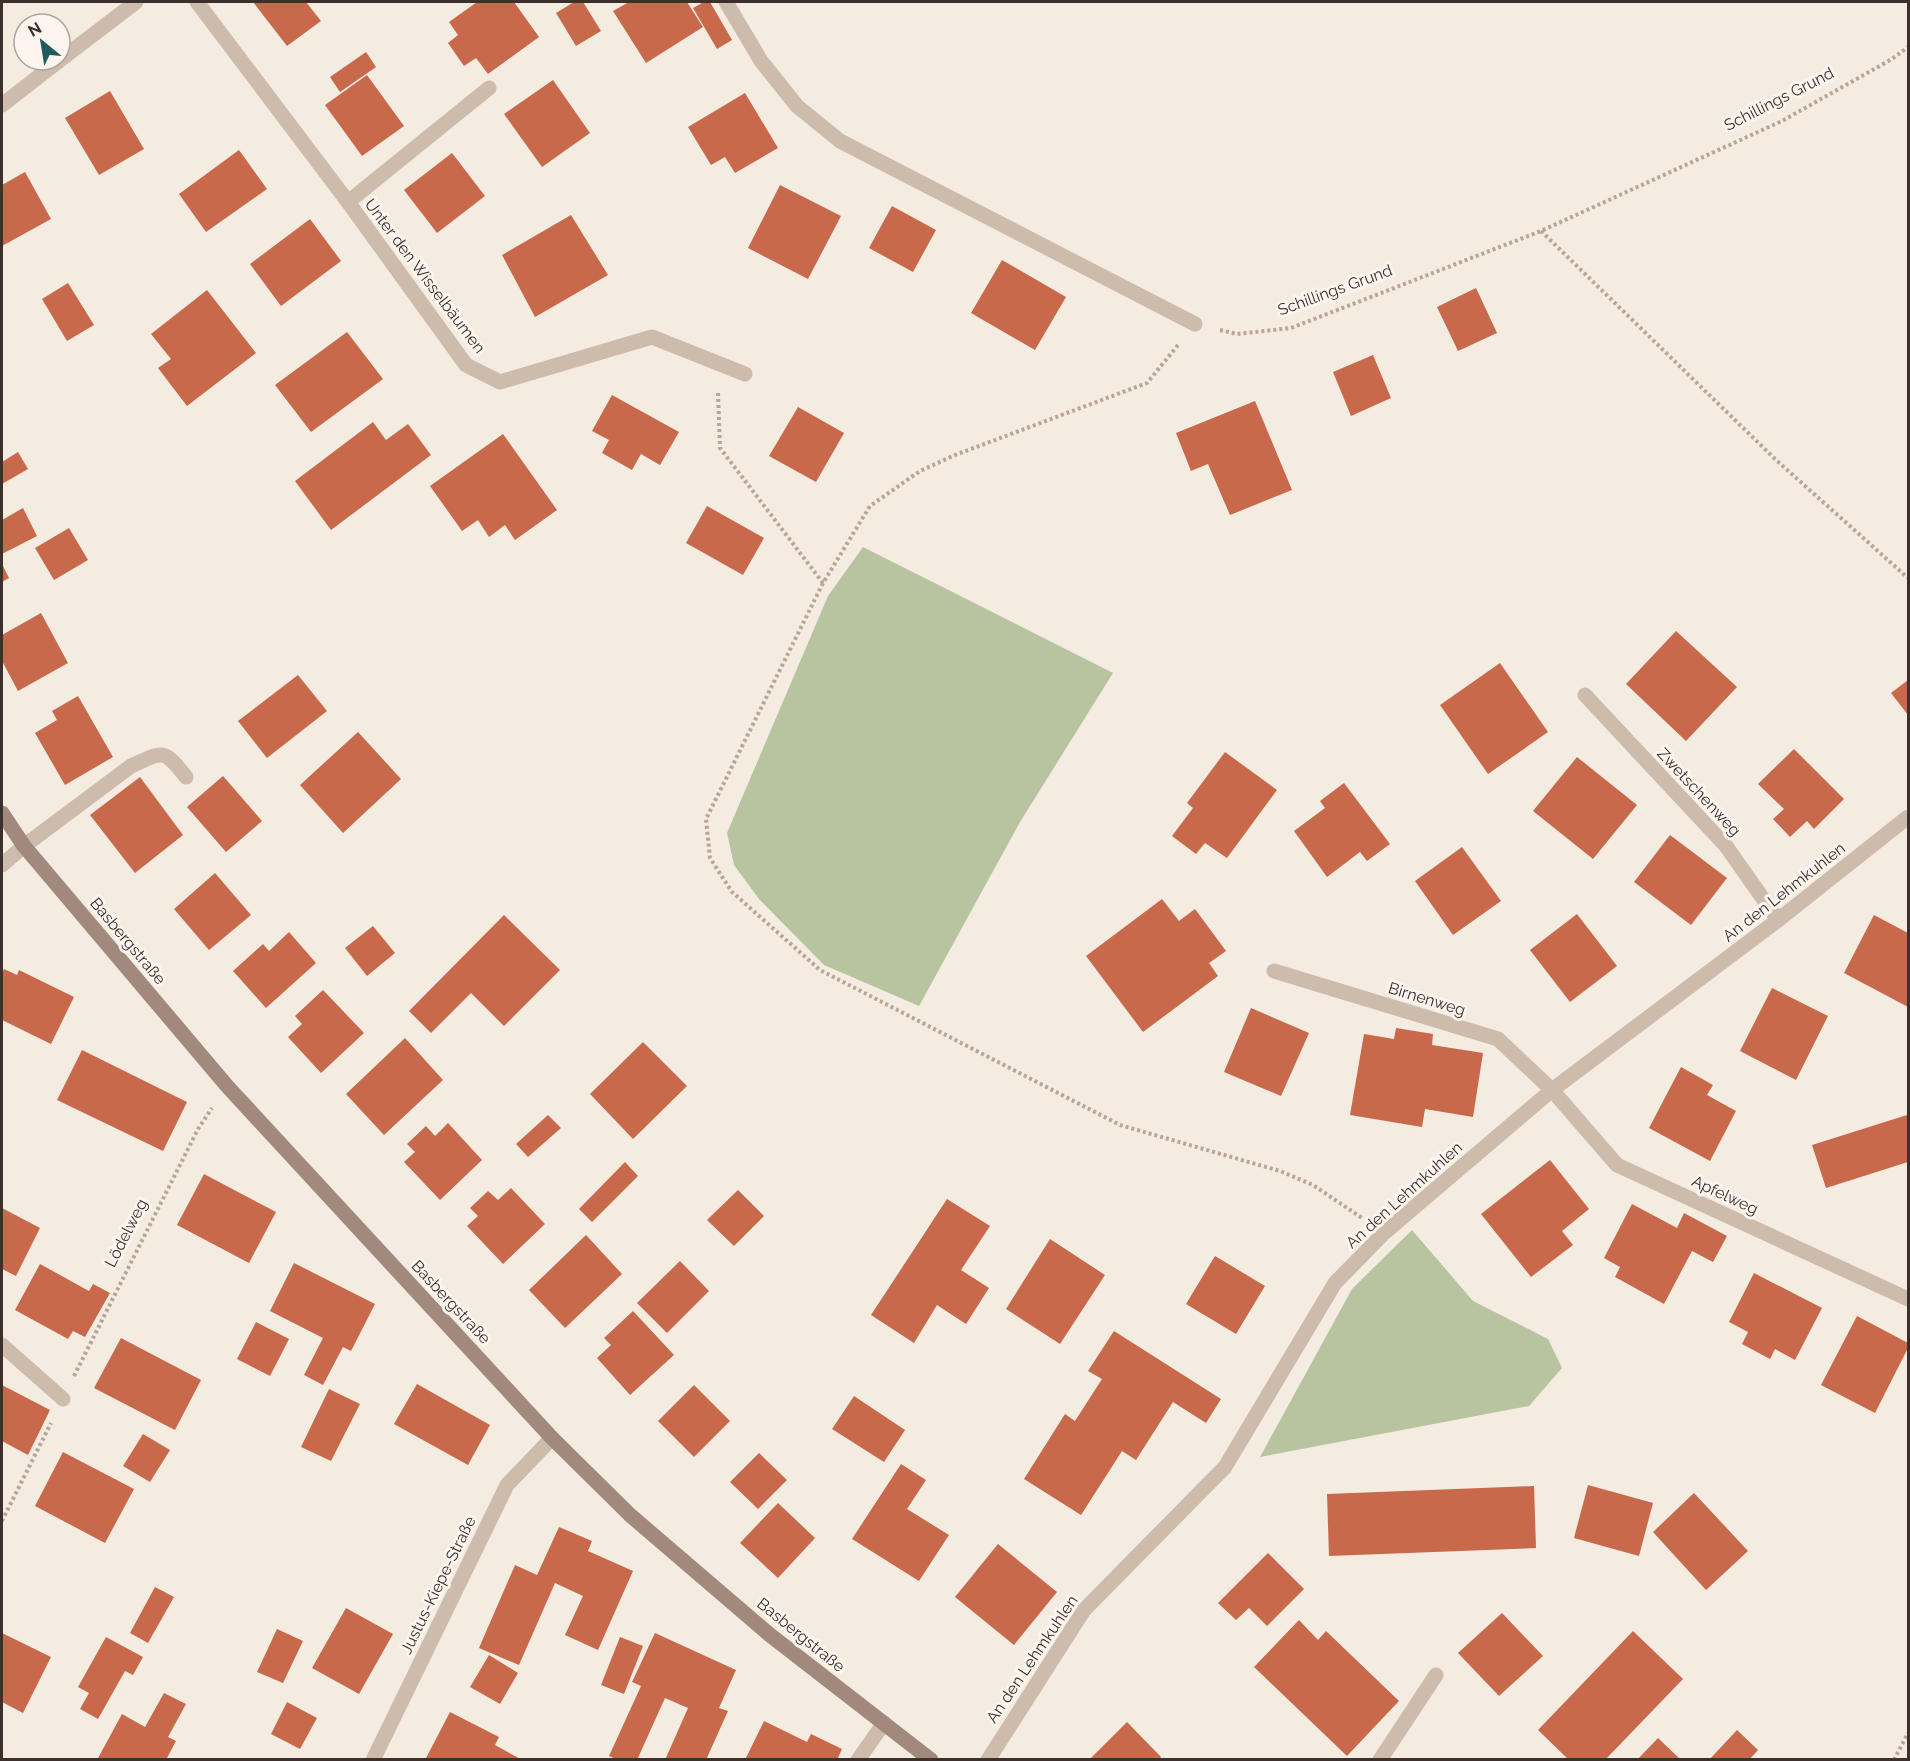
<svg xmlns="http://www.w3.org/2000/svg" width="1910" height="1761" viewBox="0 0 1910 1761" font-family="Raleway,sans-serif">
<style>
.green{fill:#b8c4a0}
.building{fill:#c8694b}
.lines{fill:none;stroke-linecap:round;stroke-linejoin:round}
.path{stroke:#b9a596;stroke-width:4;stroke-dasharray:3 3;stroke-linecap:butt}
.service{stroke:#cdbbac;stroke-width:15}
.minor{stroke:#cdbbac;stroke-width:15}
.secondary{stroke:#a18a7d;stroke-width:15}
.labels{text-anchor:middle;dominant-baseline:central;stroke-width:6;stroke-linejoin:round;paint-order:stroke}
.street-label{font-size:16px;fill:#3b302b;stroke:#fbf5ee}
</style>
<rect width="100%" height="100%" fill="#f4ebe1"/>
<g class="green">
<path d="M 863,547 L 1113,673 L 1020,822 L 919,1006 L 824,965 L 759,899 L 734,865 L 727,833 L 828,596 Z"/>
<path d="M 1412,1230 L 1473,1301 L 1548,1339 L 1562,1368 L 1529,1406 L 1260,1457 L 1352,1289 Z"/>
</g>
<g class="building">
<path d="M 253,2 L 306,2 L 321,21 L 287,46 Z"/>
<path d="M 477,2 L 514,2 L 539,37 L 488,74 L 476,58 L 464,66 L 448,43 L 458,35 L 449,22 Z"/>
<path d="M 574,2 L 583,2 L 601,31 L 576,46 L 556,13 Z"/>
<path d="M 629,2 L 687,2 L 703,27 L 646,63 L 613,11 Z"/>
<path d="M 704,2 L 710,2 L 732,40 L 717,49 L 693,8 Z"/>
<path d="M 366,52 L 376,67 L 340,92 L 330,77 Z"/>
<path d="M 367,75 L 404,126 L 362,156 L 325,105 Z"/>
<path d="M 553,80 L 590,133 L 542,167 L 504,114 Z"/>
<path d="M 110,91 L 144,149 L 99,175 L 65,118 Z"/>
<path d="M 745,93 L 778,148 L 735,173 L 725,157 L 711,165 L 688,127 Z"/>
<path d="M 239,150 L 267,189 L 206,232 L 179,194 Z"/>
<path d="M 452,153 L 485,196 L 437,233 L 404,190 Z"/>
<path d="M 25,172 L 51,219 L 2,246 L 2,185 Z"/>
<path d="M 780,185 L 841,216 L 808,279 L 748,248 Z"/>
<path d="M 892,206 L 936,230 L 913,272 L 869,248 Z"/>
<path d="M 571,215 L 608,275 L 535,317 L 502,255 Z"/>
<path d="M 310,219 L 341,261 L 281,306 L 250,264 Z"/>
<path d="M 1002,260 L 1066,297 L 1035,350 L 971,313 Z"/>
<path d="M 68,283 L 94,325 L 67,341 L 42,299 Z"/>
<path d="M 1476,288 L 1497,333 L 1458,351 L 1437,307 Z"/>
<path d="M 207,290 L 256,353 L 187,406 L 158,368 L 171,359 L 151,334 Z"/>
<path d="M 347,332 L 383,379 L 311,432 L 275,385 Z"/>
<path d="M 1373,355 L 1391,398 L 1351,416 L 1333,372 Z"/>
<path d="M 612,395 L 679,432 L 660,465 L 641,454 L 632,470 L 602,453 L 609,440 L 592,431 Z"/>
<path d="M 1255,401 L 1292,490 L 1230,515 L 1208,464 L 1191,471 L 1176,433 Z"/>
<path d="M 798,407 L 844,433 L 816,482 L 769,456 Z"/>
<path d="M 373,422 L 386,440 L 408,424 L 431,455 L 331,530 L 295,481 Z"/>
<path d="M 503,434 L 557,510 L 515,540 L 505,525 L 489,537 L 478,520 L 462,531 L 430,486 Z"/>
<path d="M 18,452 L 28,469 L 2,484 L 2,462 Z"/>
<path d="M 707,506 L 764,538 L 743,575 L 686,543 Z"/>
<path d="M 23,508 L 37,536 L 2,554 L 2,520 Z"/>
<path d="M 69,528 L 88,560 L 54,580 L 35,548 Z"/>
<path d="M 2,564 L 9,578 L 2,582 Z"/>
<path d="M 41,613 L 68,663 L 18,691 L 2,661 L 2,635 Z"/>
<path d="M 1676,631 L 1737,687 L 1686,741 L 1626,684 Z"/>
<path d="M 1500,663 L 1548,732 L 1488,774 L 1440,705 Z"/>
<path d="M 298,675 L 327,711 L 267,758 L 238,721 Z"/>
<path d="M 1908,680 L 1908,715 L 1891,693 Z"/>
<path d="M 78,696 L 113,757 L 65,785 L 35,733 L 57,720 L 52,711 Z"/>
<path d="M 358,732 L 401,779 L 343,833 L 300,785 Z"/>
<path d="M 1794,749 L 1844,799 L 1814,829 L 1807,821 L 1790,837 L 1773,819 L 1784,809 L 1758,784 Z"/>
<path d="M 1225,752 L 1277,790 L 1227,858 L 1205,843 L 1196,854 L 1172,836 L 1193,808 L 1187,803 Z"/>
<path d="M 1577,757 L 1637,805 L 1593,859 L 1533,811 Z"/>
<path d="M 223,776 L 262,821 L 226,852 L 187,807 Z"/>
<path d="M 140,777 L 183,835 L 135,873 L 90,815 Z"/>
<path d="M 1344,783 L 1390,844 L 1367,861 L 1360,852 L 1327,877 L 1294,831 L 1325,808 L 1320,801 Z"/>
<path d="M 1670,835 L 1727,878 L 1691,925 L 1634,882 Z"/>
<path d="M 1462,847 L 1501,901 L 1453,935 L 1415,881 Z"/>
<path d="M 215,873 L 251,915 L 209,950 L 174,909 Z"/>
<path d="M 1162,899 L 1179,921 L 1195,909 L 1226,951 L 1209,963 L 1218,976 L 1143,1032 L 1086,956 Z"/>
<path d="M 1577,914 L 1617,966 L 1570,1002 L 1530,950 Z"/>
<path d="M 504,915 L 560,970 L 504,1026 L 471,993 L 431,1033 L 409,1011 Z"/>
<path d="M 1874,915 L 1908,933 L 1908,1007 L 1844,973 Z"/>
<path d="M 373,926 L 395,953 L 367,976 L 345,948 Z"/>
<path d="M 289,932 L 316,963 L 266,1008 L 233,971 L 263,944 L 269,951 Z"/>
<path d="M 4,969 L 17,975 L 19,970 L 74,997 L 51,1044 L 2,1020 L 2,973 Z"/>
<path d="M 1772,988 L 1828,1016 L 1796,1080 L 1740,1051 Z"/>
<path d="M 323,990 L 364,1033 L 321,1073 L 288,1037 L 302,1024 L 295,1016 Z"/>
<path d="M 1251,1008 L 1309,1033 L 1281,1096 L 1224,1072 Z"/>
<path d="M 1396,1028 L 1433,1034 L 1432,1045 L 1483,1053 L 1473,1117 L 1425,1109 L 1422,1127 L 1350,1115 L 1364,1034 L 1394,1039 Z"/>
<path d="M 405,1038 L 443,1080 L 384,1135 L 346,1094 Z"/>
<path d="M 643,1042 L 687,1086 L 633,1139 L 590,1094 Z"/>
<path d="M 82,1050 L 187,1102 L 163,1151 L 57,1100 Z"/>
<path d="M 1681,1067 L 1713,1085 L 1707,1095 L 1736,1111 L 1710,1161 L 1649,1128 Z"/>
<path d="M 548,1115 L 561,1128 L 528,1157 L 516,1144 Z"/>
<path d="M 1907,1115 L 1908,1162 L 1826,1188 L 1812,1145 Z"/>
<path d="M 448,1123 L 482,1160 L 440,1200 L 404,1162 L 415,1152 L 407,1144 L 426,1126 L 435,1136 Z"/>
<path d="M 1550,1160 L 1589,1209 L 1562,1231 L 1573,1245 L 1531,1277 L 1481,1214 Z"/>
<path d="M 625,1162 L 638,1176 L 592,1222 L 579,1209 Z"/>
<path d="M 204,1174 L 276,1212 L 249,1263 L 177,1225 Z"/>
<path d="M 511,1188 L 545,1224 L 503,1264 L 467,1226 L 478,1216 L 470,1208 L 488,1191 L 498,1200 Z"/>
<path d="M 738,1190 L 764,1216 L 734,1246 L 707,1220 Z"/>
<path d="M 947,1199 L 990,1226 L 961,1270 L 989,1288 L 966,1324 L 937,1305 L 914,1343 L 871,1315 Z"/>
<path d="M 1632,1204 L 1677,1228 L 1684,1213 L 1727,1236 L 1713,1262 L 1692,1251 L 1664,1304 L 1615,1277 L 1620,1267 L 1604,1258 Z"/>
<path d="M 2,1208 L 40,1228 L 16,1276 L 2,1269 Z"/>
<path d="M 586,1235 L 622,1274 L 565,1328 L 529,1290 Z"/>
<path d="M 1050,1239 L 1105,1275 L 1060,1344 L 1006,1309 Z"/>
<path d="M 1215,1256 L 1265,1286 L 1236,1334 L 1186,1304 Z"/>
<path d="M 680,1261 L 709,1291 L 667,1333 L 637,1303 Z"/>
<path d="M 294,1263 L 375,1304 L 351,1351 L 343,1347 L 323,1385 L 304,1375 L 323,1338 L 270,1311 Z"/>
<path d="M 40,1264 L 89,1291 L 93,1284 L 110,1293 L 85,1337 L 73,1331 L 68,1339 L 15,1310 Z"/>
<path d="M 1754,1273 L 1822,1308 L 1795,1360 L 1775,1349 L 1770,1359 L 1742,1344 L 1748,1332 L 1729,1322 Z"/>
<path d="M 633,1311 L 674,1355 L 630,1395 L 597,1358 L 611,1345 L 604,1338 Z"/>
<path d="M 1857,1316 L 1908,1343 L 1908,1348 L 1875,1413 L 1821,1385 Z"/>
<path d="M 256,1322 L 289,1339 L 270,1376 L 237,1359 Z"/>
<path d="M 1114,1331 L 1221,1399 L 1206,1423 L 1173,1402 L 1136,1460 L 1122,1451 L 1081,1515 L 1024,1479 L 1065,1414 L 1075,1421 L 1102,1379 L 1088,1371 Z"/>
<path d="M 121,1338 L 201,1380 L 175,1430 L 94,1388 Z"/>
<path d="M 417,1384 L 490,1425 L 468,1465 L 394,1424 Z"/>
<path d="M 2,1385 L 50,1410 L 28,1455 L 2,1441 Z"/>
<path d="M 694,1385 L 730,1421 L 694,1457 L 658,1421 Z"/>
<path d="M 329,1389 L 360,1404 L 331,1461 L 301,1447 Z"/>
<path d="M 854,1396 L 905,1430 L 884,1462 L 832,1429 Z"/>
<path d="M 143,1434 L 170,1450 L 150,1482 L 123,1466 Z"/>
<path d="M 63,1452 L 134,1489 L 105,1543 L 35,1506 Z"/>
<path d="M 759,1453 L 787,1480 L 758,1509 L 730,1482 Z"/>
<path d="M 901,1464 L 926,1480 L 907,1509 L 949,1535 L 919,1581 L 852,1539 Z"/>
<path d="M 1588,1485 L 1653,1503 L 1639,1556 L 1574,1538 Z"/>
<path d="M 1534,1486 L 1536,1548 L 1329,1556 L 1327,1494 Z"/>
<path d="M 1694,1493 L 1748,1551 L 1706,1590 L 1653,1532 Z"/>
<path d="M 778,1503 L 815,1538 L 778,1578 L 740,1543 Z"/>
<path d="M 559,1527 L 592,1541 L 588,1551 L 633,1571 L 598,1650 L 565,1635 L 583,1596 L 555,1583 L 519,1665 L 479,1648 L 515,1565 L 537,1575 Z"/>
<path d="M 998,1544 L 1057,1592 L 1014,1645 L 955,1597 Z"/>
<path d="M 1268,1553 L 1304,1589 L 1267,1626 L 1249,1608 L 1236,1620 L 1218,1603 Z"/>
<path d="M 155,1587 L 174,1597 L 148,1643 L 130,1633 Z"/>
<path d="M 346,1608 L 393,1634 L 359,1694 L 312,1668 Z"/>
<path d="M 1502,1613 L 1543,1656 L 1499,1696 L 1458,1653 Z"/>
<path d="M 1299,1620 L 1318,1640 L 1326,1631 L 1399,1701 L 1347,1756 L 1254,1667 Z"/>
<path d="M 277,1629 L 303,1641 L 283,1683 L 257,1672 Z"/>
<path d="M 1633,1631 L 1683,1679 L 1605,1760 L 1569,1760 L 1538,1730 Z"/>
<path d="M 2,1633 L 51,1657 L 23,1713 L 2,1702 Z"/>
<path d="M 655,1633 L 736,1670 L 719,1708 L 728,1711 L 706,1760 L 665,1760 L 688,1708 L 665,1698 L 637,1760 L 618,1760 L 609,1756 L 641,1686 L 632,1682 Z"/>
<path d="M 106,1637 L 143,1657 L 133,1675 L 125,1671 L 98,1719 L 80,1709 L 89,1693 L 78,1687 Z"/>
<path d="M 620,1637 L 643,1646 L 624,1694 L 601,1685 Z"/>
<path d="M 489,1655 L 518,1673 L 500,1704 L 470,1687 Z"/>
<path d="M 164,1693 L 186,1704 L 168,1737 L 176,1741 L 166,1760 L 97,1760 L 122,1714 L 145,1727 Z"/>
<path d="M 287,1702 L 317,1718 L 300,1749 L 271,1734 Z"/>
<path d="M 450,1712 L 499,1737 L 495,1745 L 522,1760 L 425,1760 Z"/>
<path d="M 764,1721 L 807,1742 L 811,1734 L 842,1749 L 837,1760 L 745,1760 Z"/>
<path d="M 1127,1722 L 1161,1757 L 1159,1760 L 1089,1760 Z"/>
<path d="M 1737,1730 L 1758,1750 L 1749,1760 L 1709,1760 Z"/>
<path d="M 1658,1738 L 1681,1760 L 1637,1760 Z"/>
</g>
<g class="lines">
<g class="path">
<path d="M 1541,231 L 1774,458 L 1908,578"/>
<path d="M 1220,330 L 1237,334 L 1291,328 L 1541,231 L 1782,121 L 1892,59 L 1908,47"/>
<path d="M 1178,345 L 1147,383 L 955,455 L 920,471 L 870,506 L 823,583 L 706,819 L 710,858 L 732,892 L 820,970 L 1120,1125 L 1280,1171 L 1313,1185 L 1362,1218"/>
<path d="M 718,393 L 720,448 L 823,583"/>
<path d="M 74,1376 L 198,1129 L 212,1108"/>
<path d="M 2,1521 L 51,1423"/>
<path d="M 1894,1760 L 1908,1733"/>
</g>
<g class="service">
<path d="M 348,202 L 489,88"/>
<path d="M 24,846 L 131,766 C 164,751 163,748 186,777"/>
<path d="M 858,1760 L 884,1723"/>
<path d="M 1380,1760 L 1436,1675"/>
</g>
<g class="minor">
<path d="M 197,2 L 348,202 L 466,365 L 500,382 L 652,337 L 745,374"/>
<path d="M 726,2 L 761,61 L 797,106 L 840,141 L 1195,324"/>
<path d="M 60,60 L 136,2"/>
<path d="M 2,105 L 60,60"/>
<path d="M 1585,695 L 1726,846 L 1778,920"/>
<path d="M 2,865 L 24,846"/>
<path d="M 1274,971 L 1498,1039 L 1552,1090 L 1617,1165 L 1908,1299"/>
<path d="M 2,1345 L 63,1399"/>
<path d="M 373,1760 L 507,1485 L 552,1438"/>
<path d="M 988,1760 L 1084,1610 L 1225,1467 L 1335,1283 L 1384,1233 L 1552,1090 L 1778,920 L 1908,817"/>
</g>
<path class="secondary" d="M 2,813 L 24,846 L 227,1086 L 552,1438 L 630,1515 L 770,1635 L 931,1760"/>
</g>
<g class="labels">
<g class="street-label">
<text transform="translate(1779 99) rotate(-27)">Schillings Grund</text>
<text transform="translate(425 276) rotate(53)">Unter den Wisselbäumen</text>
<text transform="translate(1335 290) rotate(-20)">Schillings Grund</text>
<text transform="translate(1699 792) rotate(47)">Zwetschenweg</text>
<text transform="translate(1784 892) rotate(-38)">An den Lehmkuhlen</text>
<text transform="translate(128 941) rotate(50)">Basbergstraße</text>
<text transform="translate(1427 999) rotate(17)">Birnenweg</text>
<text transform="translate(1404 1195) rotate(-42)">An den Lehmkuhlen</text>
<text transform="translate(1725 1195) rotate(25)">Apfelweg</text>
<text transform="translate(126 1233) rotate(-63)">Lödelweg</text>
<text transform="translate(451 1302) rotate(47)">Basbergstraße</text>
<text transform="translate(438 1585) rotate(-64)">Justus-Kiepe-Straße</text>
<text transform="translate(801 1635) rotate(39)">Basbergstraße</text>
<text transform="translate(1032 1659) rotate(-56)">An den Lehmkuhlen</text>
</g>
</g>
<rect width="1910" height="1761" fill="none" stroke="#3b302b" stroke-width="6"/>
<g transform="translate(42 42) rotate(330)"><circle r="28" fill="#fbf5ee" stroke="#aea6a0" stroke-width="1.5"/>
<path d="M0-4.5L10 22L0 15L-10 22Z" fill="#1f5a5e"/>
<text y="-9" font-size="16" font-weight="bold" text-anchor="middle" fill="#3b302b">N</text>
</g>
</svg>
